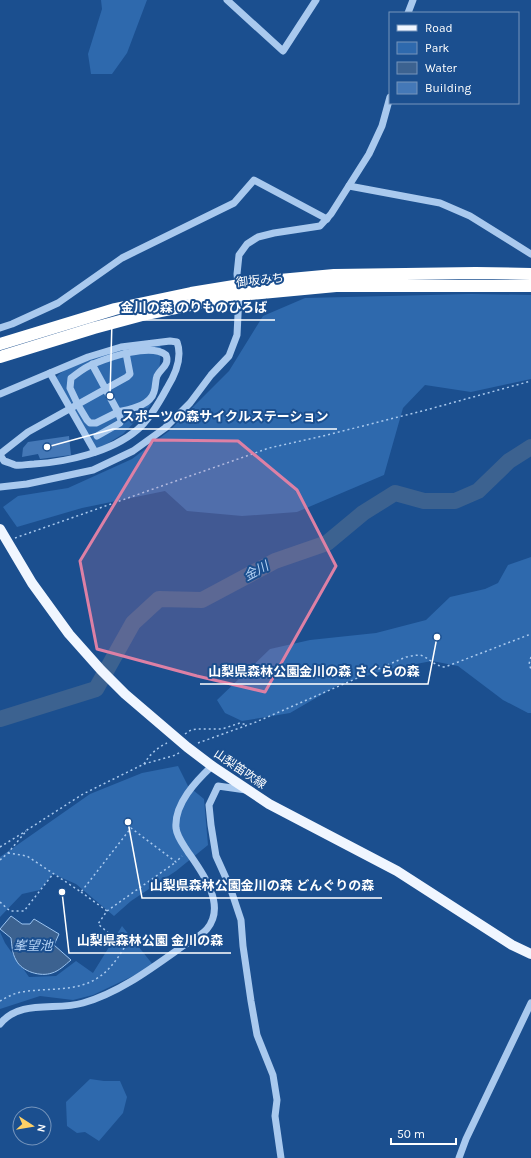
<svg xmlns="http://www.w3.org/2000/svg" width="531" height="1158" viewBox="0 0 531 1158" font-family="Karla,'Noto Sans JP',sans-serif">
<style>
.green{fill:#2e69ad}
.water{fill:#3c6290;stroke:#9cc4f0}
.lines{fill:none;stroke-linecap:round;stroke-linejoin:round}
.river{stroke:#3c6290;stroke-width:16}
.building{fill:#4478b7}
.path{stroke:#a9c9ee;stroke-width:1.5;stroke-dasharray:2 3;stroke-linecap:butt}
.minor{stroke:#a9c9ee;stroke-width:7}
.major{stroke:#f0f6ff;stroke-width:10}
.highway{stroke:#fff;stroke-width:12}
.marked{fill:#dd80a5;fill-opacity:0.2;stroke:#dd80a5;stroke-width:3;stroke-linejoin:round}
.labels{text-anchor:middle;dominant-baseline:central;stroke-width:4;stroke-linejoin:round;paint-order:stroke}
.street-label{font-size:12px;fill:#fff;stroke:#1b4f8f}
.water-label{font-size:13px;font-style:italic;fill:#b5d3f5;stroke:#1b4f8f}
.leader{fill:none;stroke:#fff;stroke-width:1.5}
.callout-dot{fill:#fff;stroke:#1b4f8f;stroke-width:1.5}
.callout-label{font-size:13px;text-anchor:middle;font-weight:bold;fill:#fff;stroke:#1b4f8f;stroke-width:4;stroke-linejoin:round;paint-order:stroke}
</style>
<rect width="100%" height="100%" fill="#1b4f8f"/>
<g class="green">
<path d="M 101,0 L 147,0 L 127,53 L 112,74 L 91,74 L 88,54 L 102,9 Z"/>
<path d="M 471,294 L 531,295 L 531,379 L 471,392 L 425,385 L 403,408 L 384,475 L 297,512 L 242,516 L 187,511 L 165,491 L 82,508 L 17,527 L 3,507 L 18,496 L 68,488 L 132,459 L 169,431 L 229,371 L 263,316 L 305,298 Z"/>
<path d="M 159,342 L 161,349 L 158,386 L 150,406 L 123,434 L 100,448 L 95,448 L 55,378 C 76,356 130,349 159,342 Z"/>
<path d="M 531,557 L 531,713 L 528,713 L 503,700 L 458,666 L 432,661 L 389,669 L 340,684 L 290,713 L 242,721 L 225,713 L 217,700 L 270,649 L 310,640 L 376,633 L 426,620 L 450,597 L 485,589 L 498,583 L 508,565 Z"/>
<path d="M 178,766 L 188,786 L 204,799 L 208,845 L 176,871 L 131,901 L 114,916 L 76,884 L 53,874 L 40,890 L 22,894 L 0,917 L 0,857 L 90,794 L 142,773 Z"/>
<path d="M 122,926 L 154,966 L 93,995 L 73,1000 L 40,996 L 0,1009 L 0,932 L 5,943 L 29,977 L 56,976 L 76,961 L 93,973 Z"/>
<path d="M 90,1079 L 104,1081 L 120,1081 L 127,1097 L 123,1113 L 99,1141 L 85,1132 L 77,1133 L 67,1126 L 66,1102 Z"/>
</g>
<path class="water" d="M 11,916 L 22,924 L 30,924 L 34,919 L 59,934 L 54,945 L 71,960 C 65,965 59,971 52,973 C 41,977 22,972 16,960 C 12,953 12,946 11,938 L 0,929 Z"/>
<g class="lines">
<path class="river" d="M 0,719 L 96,689 L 133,623 L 159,599 L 202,600 L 275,561 L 327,543 L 363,513 L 395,493 L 424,501 L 455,501 L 478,491 L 509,461 L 531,447"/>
</g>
<path class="building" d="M 69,436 L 71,455 L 40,459 L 38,454 L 22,457 L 23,448 L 28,442 Z"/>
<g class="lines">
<g class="path">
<path d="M 15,538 L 269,448 L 323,436 L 426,410 L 531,381"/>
<path d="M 531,657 L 529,664 L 531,669"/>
<path d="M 185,734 L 191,730 L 198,729 L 222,729 L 240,723 L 247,725"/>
<path d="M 198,743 L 256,722 L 406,657 C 412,656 418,654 423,656 C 431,660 435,666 445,667 L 531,634"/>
<path d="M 144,764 C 150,754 157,748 167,743"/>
<path d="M 0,847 L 26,831"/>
<path d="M 8,853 L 27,856 L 81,892 L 131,828 L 176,862 L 182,856"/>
<path d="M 0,860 L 8,853 L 27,830 L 83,794 L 144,764 L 176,755 L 180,752"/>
<path d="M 81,892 L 107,911 L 98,924 L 125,947"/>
<path d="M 0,902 L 10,911 L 24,911 L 53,874"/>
<path d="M 107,911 L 176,862"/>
<path d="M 0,1001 C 5,998 11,995 17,993 C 42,987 73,993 96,979 C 111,970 119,956 128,942"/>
</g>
<g class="minor">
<path d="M 227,0 L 283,51 L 316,0"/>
<path d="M 408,13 L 413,0"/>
<path d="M 349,186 L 440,203 L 470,216 L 531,254"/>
<path d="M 0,328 L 12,324 L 58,303 L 122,258 L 234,203 L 254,180 L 327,219"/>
<path d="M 92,364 L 118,412 L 96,423 L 90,423 L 87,420 L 78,405 L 70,388 L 71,378 C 78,373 85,367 93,364 C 110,357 151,343 166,355 C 170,365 161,368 157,376 C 155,381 156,387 154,392 C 150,406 130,409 118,412 L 121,420 L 120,423 L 97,436"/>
<path d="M 50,373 L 95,452"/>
<path d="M 0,394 L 88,357 L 121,347 L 170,341 L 177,342 C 183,358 175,375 167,388 C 160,401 148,421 137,430 C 111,452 67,462 34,464 C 28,464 21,466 15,465 C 12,464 8,462 4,461 L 0,455"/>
<path d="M 0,454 L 28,432 L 127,377 L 130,374 L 126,353"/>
<path d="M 0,487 L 27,484 L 93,470 L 133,451 L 165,428 L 190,403 L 211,375 L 229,356 L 237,335 L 239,295 L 237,274 L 239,255 L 247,244 L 258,237 L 274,233 L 320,226 L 331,214 L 369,154 L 382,126 L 390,97"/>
<path d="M 246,790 L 218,786 L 209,805 L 211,825 L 216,856 L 230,887 L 241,920 L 243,946 L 251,1001 L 257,1035 L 273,1075 L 277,1100 L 275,1116 L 281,1158"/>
<path d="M 0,1024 C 20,999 56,1011 83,1003 C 119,993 152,968 183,946 C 191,941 201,936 207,929 C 227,905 202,872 188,852 C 183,844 177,837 176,828 C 174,804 196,781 212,766"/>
<path d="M 459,1158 L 466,1139 L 531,1003"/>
</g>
<path class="major" d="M 0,529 L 32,583 L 69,634 L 101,670 L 125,694 L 187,747 L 212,766 L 269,804 L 397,871 L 512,945 L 531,954"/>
<g class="highway">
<path d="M 0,344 L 115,309 L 191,293 L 258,282 L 334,275 L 476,273 L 531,274"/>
<path d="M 0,357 L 94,328 L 146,314 L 239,295 L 336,286 L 531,286"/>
</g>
</g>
<path class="marked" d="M 153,440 L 238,441 L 297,490 L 336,566 L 265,692 L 197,676 L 97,649 L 80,561 Z"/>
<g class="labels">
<g class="street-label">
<text transform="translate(260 280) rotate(-6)">御坂みち</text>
<text transform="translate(240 769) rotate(34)">山梨笛吹線</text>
</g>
<g class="water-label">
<text transform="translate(256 571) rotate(-28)">金川</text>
<text x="33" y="945">峯望池</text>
</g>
</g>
<path class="leader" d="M110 396L112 320H275M47 447L113 429H337M437 637L428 684H200M128 822L142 898H382M62 892L69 953H231"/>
<g class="callout-dot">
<circle cx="110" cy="396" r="4"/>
<circle cx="47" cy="447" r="4"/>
<circle cx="437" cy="637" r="4"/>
<circle cx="128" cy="822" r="4"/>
<circle cx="62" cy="892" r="4"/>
</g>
<g class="callout-label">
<text x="194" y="312">金川の森 のりものひろば</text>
<text x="225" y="421">スポーツの森サイクルステーション</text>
<text x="314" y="676">山梨県森林公園金川の森 さくらの森</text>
<text x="262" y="890">山梨県森林公園金川の森 どんぐりの森</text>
<text x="150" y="945">山梨県森林公園 金川の森</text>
</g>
<rect x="389" y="12" width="130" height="92" fill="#1b4f8f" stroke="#7695bc"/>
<rect x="397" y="25" width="20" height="6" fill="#f0f6ff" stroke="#7695bc"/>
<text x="425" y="32" font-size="12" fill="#ffffff">Road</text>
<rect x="397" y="42" width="20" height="12" fill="#2e69ad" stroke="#7695bc"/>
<text x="425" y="52" font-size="12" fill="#ffffff">Park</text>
<rect x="397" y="62" width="20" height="12" fill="#3c6290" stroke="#7695bc"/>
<text x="425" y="72" font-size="12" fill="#ffffff">Water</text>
<rect x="397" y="82" width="20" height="12" fill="#4478b7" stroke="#7695bc"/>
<text x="425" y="92" font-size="12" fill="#ffffff">Building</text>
<g transform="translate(32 1126) rotate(102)"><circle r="19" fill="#1b4f8f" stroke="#7695bc"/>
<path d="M0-3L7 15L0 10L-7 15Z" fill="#ffd166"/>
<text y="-6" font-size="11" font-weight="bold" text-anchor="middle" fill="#ffffff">N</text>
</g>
<path d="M391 1138v6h65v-6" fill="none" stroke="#ffffff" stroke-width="2"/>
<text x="397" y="1138" font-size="12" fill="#ffffff" stroke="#1b4f8f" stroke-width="3" paint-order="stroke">50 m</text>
</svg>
